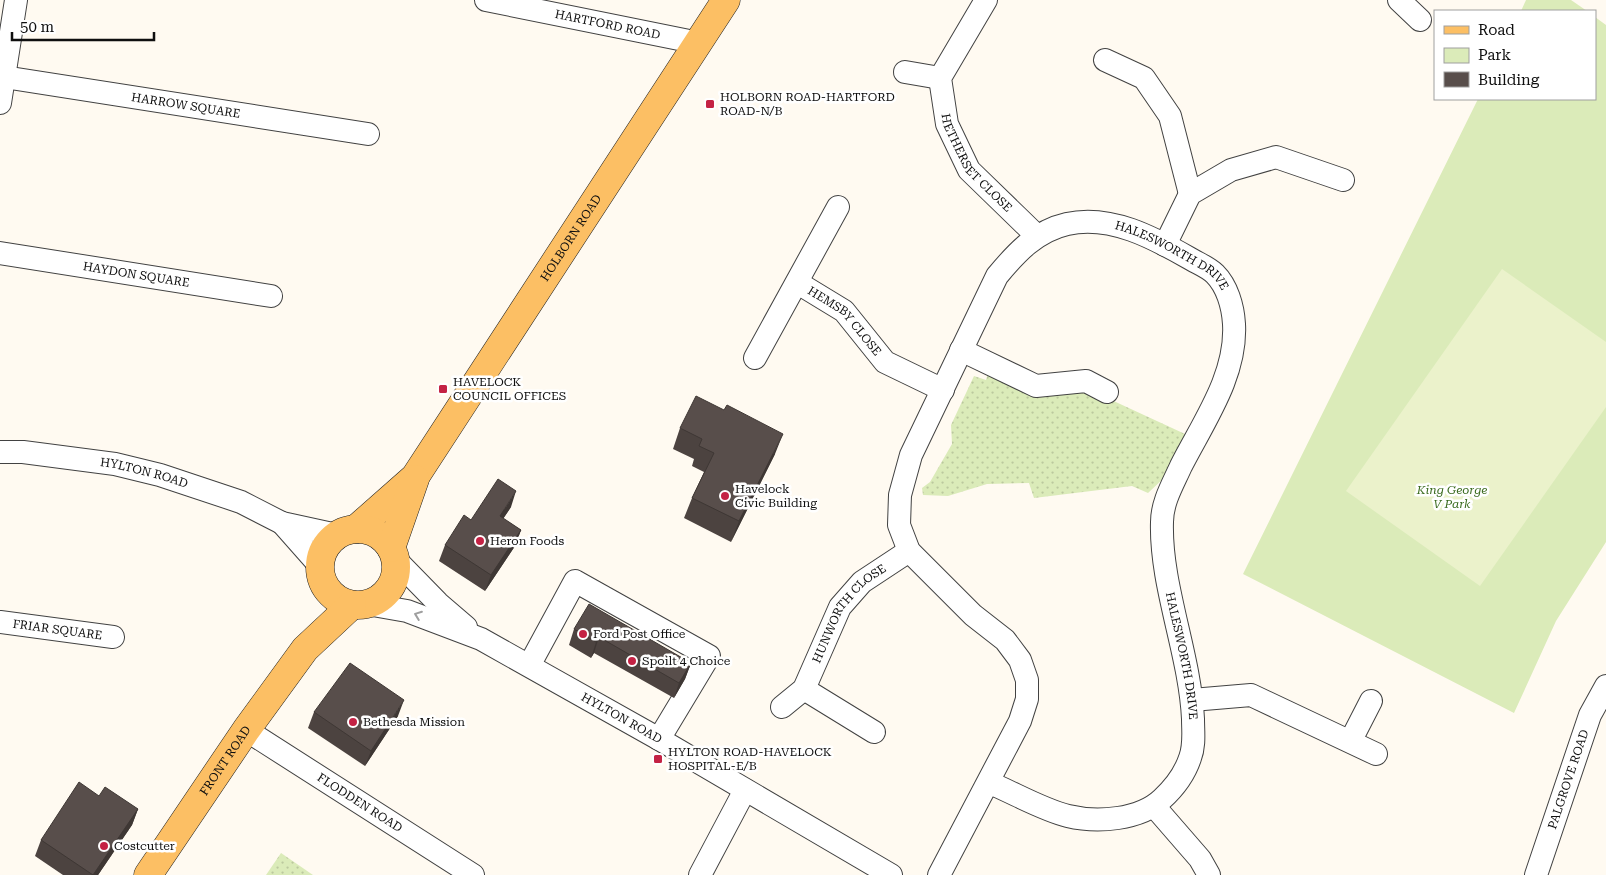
<svg xmlns="http://www.w3.org/2000/svg" width="1606" height="875" viewBox="0 0 1606 875" font-family="'Roboto Serif',serif">
<style>
.grass{fill:url(#grass-dots)}
.park{fill:#dbebb9}
.pitch{fill:#ebf2cb}
.lines{fill:none;stroke-linecap:round;stroke-linejoin:round}
.minor-casing{stroke:#424242;stroke-width:24}
.major-casing{stroke:#202020;stroke-width:29}
.minor{stroke:#fff;stroke-width:22}
.major{stroke:#fcbf64;stroke-width:28}
.wall{fill:#4c4340}
.shaded-wall{fill:#3e3734}
.building{fill:#584e4b;stroke:#3e3734}
.oneway{stroke:#9f9f9f}
.poi-dot{fill:#c42244;stroke:#fff;stroke-width:2}
.labels{text-anchor:middle;dominant-baseline:central;stroke-width:5;stroke-linejoin:round;paint-order:stroke}
.street-label{font-size:12px;fill:#0f0f0f;stroke:#fff}
.poi-label{font-size:12px;fill:#0f0f0f;stroke:#fff;text-anchor:start}
.park-label{font-size:12px;font-style:italic;fill:#396a1d;stroke:#fff}
</style>
<defs>
<pattern id="grass-dots" width="8" height="8" patternUnits="userSpaceOnUse" patternTransform="scale(1.25)"><rect width="8" height="8" fill="#dbebb9"/><path d="M2 2h.1M6 6h.1" fill="none" stroke="#bbc89e" stroke-width="1.8" stroke-linecap="round"/></pattern>
</defs>
<rect width="100%" height="100%" fill="#fffaf1"/>
<g class="grass">
<path d="M 989,370 L 1092,391 L 1185,434 L 1164,478 L 1148,493 L 1132,486 L 1034,498 L 1029,483 L 987,484 L 948,496 L 923,495 L 922,488 L 930,482 L 952,444 L 951,425 L 974,376 L 986,380 Z"/>
<path d="M 281,853 L 313,875 L 266,875 Z"/>
</g>
<g class="park">
<path d="M 1526,0 L 1571,0 L 1587,11 L 1521,11 Z"/>
<path d="M 1595,17 L 1606,25 L 1606,542 L 1556,621 L 1514,713 L 1243,574 L 1478,99 L 1595,99 Z"/>
</g>
<path class="pitch" d="M 1502,269 L 1606,342 L 1606,407 L 1480,586 L 1346,491 Z"/>
<g class="lines">
<defs>
<g id="minor">
<path id="s1" d="M 486,0 L 699,43"/>
<path id="s2" d="M 986,0 L 940,78 L 947,124 L 969,170 L 1037,236"/>
<path d="M 1399,0 L 1420,20"/>
<path d="M 1105,60 L 1144,78 L 1170,116 L 1190,194"/>
<path d="M 905,72 L 940,78"/>
<path id="s3" d="M 4,77 L 368,134"/>
<path d="M 0,103 L 16,0"/>
<path d="M 1165,245 L 1190,194 L 1231,170 L 1276,157 L 1343,180"/>
<path id="s4" d="M 0,253 L 271,296"/>
<path id="s5" d="M 798,283 L 844,311 L 885,362 L 943,390"/>
<path d="M 961,350 L 1036,386 L 1086,381 L 1107,392"/>
<path d="M 755,358 L 838,207"/>
<path id="s6" d="M 0,452 L 23,452 L 115,464 L 160,475 L 241,502 L 282,523 L 337,535"/>
<path d="M 282,523 L 320,566"/>
<path d="M 395,559 L 438,603 L 466,627"/>
<path id="s7" d="M 367,604 L 407,611 L 481,639 L 659,739 L 891,875"/>
<path id="s8" d="M 0,622 L 113,637"/>
<path d="M 530,664 L 575,581 L 709,656 L 659,739"/>
<path d="M 804,689 L 874,732"/>
<path d="M 1192,700 L 1251,695 L 1376,754"/>
<path id="s9" d="M 782,707 L 804,689 L 840,607 L 862,582 L 909,551"/>
<path id="s10" d="M 246,730 L 473,875"/>
<path d="M 1351,740 L 1371,701"/>
<path d="M 1154,806 L 1200,859 L 1209,875"/>
<path d="M 700,875 L 745,790"/>
<path id="s11" d="M 939,875 L 1020,721 L 1027,699 L 1027,680 L 1020,660 L 1005,640 L 973,615 L 909,551 L 899,525 L 900,495 L 911,455 L 997,276 C 1016,253 1036,231 1067,224 C 1110,214 1154,238 1189,258 C 1197,263 1208,267 1215,274 C 1227,286 1233,306 1234,324 C 1237,375 1204,421 1181,466 C 1173,484 1162,502 1162,522 C 1160,585 1190,654 1193,719 C 1193,732 1195,745 1190,758 C 1185,773 1174,788 1162,799 C 1140,820 1097,823 1068,816 C 1043,810 1014,793 990,783"/>
<path id="s12" d="M 1536,875 L 1590,715 L 1606,686"/>
</g>
<g id="major">
<path id="s13" d="M 356,529 L 415,477 L 726,0"/>
<circle cx="358" cy="567" r="38"/>
<path d="M 391,548 L 415,479"/>
<path id="s14" d="M 148,875 L 246,730 L 305,649 L 352,605"/>
</g>
</defs>
<use href="#minor" class="minor-casing"/>
<use href="#major" class="major-casing"/>
<use href="#minor" class="minor"/>
<use href="#major" class="major"/>
</g>
<g class="wall">
<path d="M 680,428 L 775,454 L 731,542 L 684,518 L 692,498 L 704,472 L 692,466 L 694,459 L 673,449 Z"/>
<path d="M 511,507 L 503,519 L 521,530 L 515,546 L 485,591 L 439,561 L 445,545 L 471,520 Z"/>
<path d="M 574,629 L 691,663 L 685,679 L 674,698 L 594,653 L 591,658 L 569,645 Z"/>
<path d="M 314,712 L 398,716 L 365,766 L 308,728 Z"/>
<path d="M 99,796 L 138,809 L 132,825 L 98,875 L 63,875 L 35,856 L 41,840 Z"/>
</g>
<g class="shaded-wall">
<path d="M 783,434 L 775,454 L 731,542 L 739,521 Z"/>
<path d="M 516,491 L 511,507 L 494,532 L 500,516 Z"/>
<path d="M 521,530 L 515,546 L 485,591 L 491,575 Z"/>
<path d="M 599,637 L 594,653 L 591,658 L 596,642 Z"/>
<path d="M 691,663 L 685,679 L 674,698 L 679,683 Z"/>
<path d="M 404,700 L 398,716 L 365,766 L 371,751 Z"/>
<path d="M 138,809 L 132,825 L 98,875 L 93,875 Z"/>
</g>
<g class="building">
<path d="M 696,396 L 724,410 L 727,405 L 783,434 L 739,521 L 692,498 L 714,453 L 699,446 L 702,439 L 680,428 Z"/>
<path d="M 498,479 L 516,491 L 500,516 L 521,530 L 491,575 L 445,545 L 464,515 L 471,520 Z"/>
<path d="M 589,604 L 691,663 L 679,683 L 599,637 L 596,642 L 574,629 Z"/>
<path d="M 350,663 L 404,700 L 371,751 L 314,712 Z"/>
<path d="M 79,782 L 99,796 L 105,787 L 138,809 L 93,875 L 41,840 Z"/>
</g>
<defs><path id="oneway-chevron" d="M-2-3.5L2.5 0L-2 3.5" fill="none" stroke-width="1.6" stroke-linecap="round" stroke-linejoin="round" transform="scale(1.25)"/></defs>
<use class="oneway" href="#oneway-chevron" transform="translate(418 615) rotate(-159)"/>
<g class="poi-dot">
<rect x="705" y="99" width="10" height="10" rx="2.5"/>
<rect x="438" y="384" width="10" height="10" rx="2.5"/>
<circle cx="725" cy="496" r="5"/>
<circle cx="480" cy="541" r="5"/>
<circle cx="583" cy="634" r="5"/>
<circle cx="632" cy="661" r="5"/>
<circle cx="353" cy="722" r="5"/>
<rect x="653" y="754" width="10" height="10" rx="2.5"/>
<circle cx="104" cy="846" r="5"/>
</g>
<g class="labels">
<g class="street-label">
<text stroke="none"><textPath href="#s1" startOffset="124">HARTFORD ROAD</textPath></text>
<text stroke="none"><textPath href="#s3" startOffset="184">HARROW SQUARE</textPath></text>
<text stroke="none"><textPath href="#s2" startOffset="186">HETHERSET CLOSE</textPath></text>
<text stroke="none"><textPath href="#s13" startOffset="364">HOLBORN ROAD</textPath></text>
<text stroke="none"><textPath href="#s11" startOffset="894">HALESWORTH DRIVE</textPath></text>
<text stroke="none"><textPath href="#s4" startOffset="138">HAYDON SQUARE</textPath></text>
<text stroke="none"><textPath href="#s5" startOffset="61">HEMSBY CLOSE</textPath></text>
<text stroke="none"><textPath href="#s6" startOffset="146">HYLTON ROAD</textPath></text>
<text stroke="none"><textPath href="#s9" startOffset="118">HUNWORTH CLOSE</textPath></text>
<text stroke="none"><textPath href="#s8" startOffset="58">FRIAR SQUARE</textPath></text>
<text stroke="none"><textPath href="#s11" startOffset="1344">HALESWORTH DRIVE</textPath></text>
<text stroke="none"><textPath href="#s7" startOffset="281">HYLTON ROAD</textPath></text>
<text stroke="none"><textPath href="#s14" startOffset="138">FRONT ROAD</textPath></text>
<text stroke="none"><textPath href="#s12" startOffset="101">PALGROVE ROAD</textPath></text>
<text stroke="none"><textPath href="#s10" startOffset="135">FLODDEN ROAD</textPath></text>
</g>
<g class="poi-label">
<text x="720" y="97">HOLBORN ROAD-HARTFORD<tspan x="720" dy="14">ROAD-N/B</tspan></text>
<text x="453" y="382">HAVELOCK<tspan x="453" dy="14">COUNCIL OFFICES</tspan></text>
<text x="735" y="489">Havelock<tspan x="735" dy="14">Civic Building</tspan></text>
<text x="490" y="541">Heron Foods</text>
<text x="593" y="634">Ford Post Office</text>
<text x="642" y="661">Spoilt 4 Choice</text>
<text x="363" y="722">Bethesda Mission</text>
<text x="668" y="752">HYLTON ROAD-HAVELOCK<tspan x="668" dy="14">HOSPITAL-E/B</tspan></text>
<text x="114" y="846">Costcutter</text>
</g>
<g class="park-label">
<text x="1452" y="490">King George<tspan x="1452" dy="14">V Park</tspan></text>
</g>
</g>
<rect x="1434" y="10" width="162" height="90" fill="#ffffff" stroke="#9f9f9f"/>
<rect x="1444" y="26" width="25" height="8" fill="#fcbf64" stroke="#9f9f9f"/>
<text x="1478" y="35" font-size="15" fill="#0f0f0f">Road</text>
<rect x="1444" y="48" width="25" height="15" fill="#dbebb9" stroke="#9f9f9f"/>
<text x="1478" y="60" font-size="15" fill="#0f0f0f">Park</text>
<rect x="1444" y="72" width="25" height="15" fill="#584e4b" stroke="#9f9f9f"/>
<text x="1478" y="85" font-size="15" fill="#0f0f0f">Building</text>
<path d="M12 32v8h142v-8" fill="none" stroke="#0f0f0f" stroke-width="2.5"/>
<text x="20" y="32" font-size="15" fill="#0f0f0f" stroke="#ffffff" stroke-width="4" paint-order="stroke">50 m</text>
</svg>
